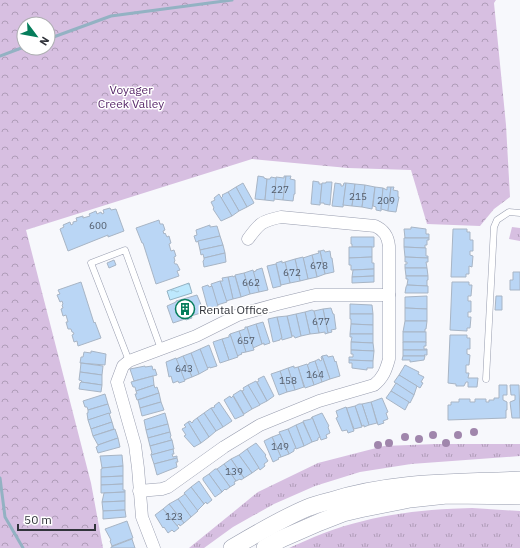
<svg xmlns="http://www.w3.org/2000/svg" width="520" height="548" viewBox="0 0 520 548" font-family="'IBM Plex Sans',sans-serif">
<style>
.grass{fill:url(#grass-tufts)}
.forest{fill:url(#forest-crowns);fill-rule:evenodd}
.water{fill:url(#water-ripples);stroke:#93b2c3}
.lines{fill:none;stroke-linecap:round;stroke-linejoin:round}
.stream{stroke:#93b2c3;stroke-width:3}
.building{fill:#bad6f5;stroke:#a8b5c5}
.lane-casing{stroke:#989daf;stroke-width:7}
.street-casing{stroke:#989daf;stroke-width:13}
.secondary-casing{stroke:#989daf;stroke-width:18}
.lane{stroke:#fff;stroke-width:6}
.street{stroke:#fff;stroke-width:12}
.secondary{stroke:#fff;stroke-width:17}
.tree{fill:#a086ac}
.labels{text-anchor:middle;dominant-baseline:central;stroke-width:3;stroke-linejoin:round;paint-order:stroke}
.number-label{font-size:10px;fill:#535c6a}
.park-label{font-size:12px;fill:#58286a;stroke:#fff}
.poi-label{font-size:12px;fill:#31343b;stroke:#fff;text-anchor:start}
</style>
<defs>
<pattern id="grass-tufts" width="24" height="20" patternUnits="userSpaceOnUse"><rect width="24" height="20" fill="#d7bfe1"/><path d="M3 7l-1-3M5 7V3M7 7l1-3M15 17l-1-3M17 17v-4M19 17l1-3" fill="none" stroke="#af9cb8"/></pattern>
<pattern id="forest-crowns" width="20" height="18" patternUnits="userSpaceOnUse"><rect width="20" height="18" fill="#d7bfe1"/><path d="M2 6a3 3 0 1 1 6 0M12 15a3 3 0 1 1 6 0" fill="none" stroke="#af9cb8"/></pattern>
<pattern id="water-ripples" width="26" height="14" patternUnits="userSpaceOnUse"><rect width="26" height="14" fill="#bde8fd"/><path d="M2 4q2-2 4 0t4 0M15 11q2-2 4 0t4 0" fill="none" stroke="#a3c8da"/></pattern>
</defs>
<rect width="100%" height="100%" fill="#f7f8fc"/>
<g class="grass">
<path d="M 512,227 L 520,228 L 520,241 L 509,239 Z"/>
<path d="M 435,444 L 520,444 L 520,456 L 411,464 L 360,472 L 315,486 L 274,504 L 233,527 L 204,548 L 189,548 L 258,492 L 318,463 L 384,446 Z"/>
<path d="M 472,508 L 520,511 L 520,548 L 289,548 C 297,544 306,541 314,537 C 365,516 418,509 472,508 Z"/>
</g>
<path class="forest" d="M 0,0 L 496,0 L 494,3 L 506,125 L 510,197 L 494,209 L 480,226 L 427,224 L 411,170 L 348,168 L 252,159 L 26,230 L 91,483 L 103,548 L 0,548 ZM 24,24 L 48,24 L 48,48 L 24,48 Z"/>
<path class="water" d="M 189,283 L 192,293 L 170,300 L 167,291 Z"/>
<g class="lines">
<g class="stream">
<path d="M 48,39 L 111,16 L 232,0"/>
<path d="M 0,56 L 24,47"/>
<path d="M 0,478 L 5,517 L 23,548"/>
</g>
</g>
<g class="building">
<path d="M 258,176 L 264,177 L 264,178 L 267,179 L 265,200 L 255,199 Z"/>
<path d="M 284,176 L 286,176 L 283,200 L 274,199 L 276,177 L 284,178 Z"/>
<path d="M 286,176 L 291,176 L 290,179 L 295,180 L 295,194 L 294,194 L 293,201 L 283,200 Z"/>
<path d="M 271,177 L 276,178 L 274,201 L 265,200 L 267,179 L 270,179 Z"/>
<path d="M 313,181 L 319,182 L 319,184 L 322,184 L 320,205 L 311,204 Z"/>
<path d="M 326,182 L 332,182 L 330,205 L 324,204 L 324,203 L 320,203 L 322,183 L 326,183 Z"/>
<path d="M 243,183 L 253,201 L 254,203 L 247,207 L 236,187 Z"/>
<path d="M 335,183 L 341,184 L 341,186 L 343,186 L 344,183 L 346,183 L 343,207 L 332,206 Z"/>
<path d="M 346,183 L 355,184 L 352,206 L 343,205 Z"/>
<path d="M 355,184 L 365,185 L 362,207 L 352,206 Z"/>
<path d="M 365,185 L 375,187 L 372,209 L 362,207 Z"/>
<path d="M 236,187 L 247,207 L 239,211 L 228,192 Z"/>
<path d="M 375,187 L 383,188 L 381,211 L 376,210 L 376,207 L 373,206 Z"/>
<path d="M 387,187 L 391,187 L 388,211 L 381,209 L 383,188 L 387,190 Z"/>
<path d="M 391,187 L 394,187 L 393,190 L 398,191 L 398,197 L 399,197 L 396,212 L 388,211 Z"/>
<path d="M 228,192 L 239,211 L 232,216 L 221,198 L 223,196 L 222,195 Z"/>
<path d="M 219,194 L 232,216 L 221,221 L 213,209 L 214,208 L 211,202 L 215,200 L 214,198 Z"/>
<path d="M 110,208 L 111,210 L 116,209 L 124,231 L 108,237 L 108,235 L 68,251 L 60,229 L 64,227 L 63,225 L 70,222 L 71,225 L 73,224 L 73,222 L 77,221 L 76,218 L 83,216 L 83,218 L 90,216 L 89,214 L 96,211 L 97,214 L 101,212 L 102,214 L 104,213 L 103,210 Z"/>
<path d="M 159,220 L 160,224 L 163,224 L 165,230 L 163,231 L 164,234 L 165,233 L 167,237 L 169,236 L 171,243 L 169,244 L 171,251 L 174,250 L 176,256 L 174,257 L 175,261 L 174,262 L 175,264 L 177,264 L 180,270 L 177,271 L 179,276 L 156,284 L 143,243 L 142,243 L 136,228 Z"/>
<path d="M 210,225 L 210,227 L 217,226 L 220,236 L 196,242 L 194,236 L 197,235 L 196,230 Z"/>
<path d="M 411,227 L 426,229 L 426,234 L 429,234 L 429,238 L 405,238 L 404,229 L 411,229 Z"/>
<path d="M 453,229 L 467,229 L 467,232 L 470,232 L 470,240 L 473,240 L 473,251 L 470,251 L 470,255 L 473,256 L 472,267 L 469,266 L 469,274 L 466,274 L 466,277 L 451,277 Z"/>
<path d="M 220,236 L 223,245 L 200,250 L 198,241 Z"/>
<path d="M 351,237 L 374,237 L 374,247 L 352,247 L 352,244 L 351,244 Z"/>
<path d="M 404,238 L 429,238 L 429,240 L 427,240 L 427,245 L 425,245 L 425,248 L 404,247 Z"/>
<path d="M 223,245 L 225,253 L 204,258 L 203,254 L 201,255 L 200,250 Z"/>
<path d="M 349,247 L 372,247 L 372,257 L 349,258 Z"/>
<path d="M 404,247 L 426,248 L 426,256 L 428,256 L 428,258 L 405,257 Z"/>
<path d="M 324,250 L 325,252 L 330,251 L 331,258 L 332,258 L 334,272 L 325,274 L 320,251 Z"/>
<path d="M 318,251 L 320,251 L 325,274 L 317,277 L 312,255 L 319,253 Z"/>
<path d="M 225,253 L 226,262 L 204,267 L 203,261 L 204,260 L 204,258 Z"/>
<path d="M 312,255 L 317,277 L 308,279 L 303,258 Z"/>
<path d="M 303,257 L 308,279 L 300,281 L 295,259 Z"/>
<path d="M 372,257 L 372,263 L 374,263 L 374,269 L 351,270 L 351,265 L 349,265 L 349,258 Z"/>
<path d="M 405,257 L 428,258 L 428,262 L 426,262 L 427,268 L 405,268 L 405,264 L 407,264 L 407,262 L 405,262 Z"/>
<path d="M 295,259 L 300,281 L 290,283 L 285,262 Z"/>
<path d="M 114,260 L 116,265 L 109,268 L 107,263 Z"/>
<path d="M 282,261 L 282,263 L 285,262 L 290,283 L 281,285 L 276,263 Z"/>
<path d="M 276,264 L 281,286 L 273,288 L 267,266 Z"/>
<path d="M 262,268 L 268,290 L 259,292 L 253,272 L 256,271 L 256,270 Z"/>
<path d="M 405,268 L 427,268 L 428,276 L 406,276 Z"/>
<path d="M 374,269 L 374,276 L 352,277 L 353,270 Z"/>
<path d="M 253,270 L 259,292 L 250,294 L 244,273 Z"/>
<path d="M 513,272 L 520,272 L 520,290 L 510,290 L 510,280 L 513,280 Z"/>
<path d="M 244,273 L 250,294 L 241,297 L 235,275 Z"/>
<path d="M 233,276 L 233,277 L 235,276 L 241,297 L 233,299 L 228,277 Z"/>
<path d="M 374,276 L 374,282 L 352,283 L 352,277 Z"/>
<path d="M 406,276 L 428,276 L 428,280 L 427,280 L 427,286 L 407,285 L 408,279 L 406,279 Z"/>
<path d="M 228,277 L 233,299 L 226,301 L 220,281 L 223,281 L 222,278 Z"/>
<path d="M 220,281 L 227,302 L 217,305 L 211,284 Z"/>
<path d="M 81,282 L 94,323 L 95,322 L 101,338 L 78,346 L 77,341 L 74,342 L 72,335 L 74,334 L 73,332 L 72,332 L 71,329 L 68,329 L 66,322 L 68,322 L 66,315 L 63,316 L 61,309 L 63,308 L 62,305 L 63,304 L 62,301 L 60,302 L 57,295 L 60,294 L 58,290 Z"/>
<path d="M 452,282 L 469,282 L 469,285 L 472,285 L 471,296 L 468,296 L 468,301 L 471,301 L 471,312 L 468,312 L 468,317 L 471,317 L 470,328 L 467,328 L 467,331 L 450,330 Z"/>
<path d="M 208,285 L 209,287 L 212,286 L 218,306 L 208,309 L 202,287 Z"/>
<path d="M 407,285 L 428,286 L 428,293 L 405,293 L 406,287 Z"/>
<path d="M 197,295 L 204,312 L 191,316 L 192,318 L 186,320 L 185,319 L 173,323 L 167,306 L 176,302 L 176,301 Z"/>
<path d="M 427,296 L 427,309 L 405,308 L 405,297 Z"/>
<path d="M 496,296 L 502,296 L 502,310 L 495,310 Z"/>
<path d="M 350,304 L 372,305 L 373,314 L 350,314 Z"/>
<path d="M 331,308 L 333,314 L 334,314 L 336,329 L 331,330 L 332,332 L 328,333 L 323,309 Z"/>
<path d="M 405,308 L 427,309 L 427,321 L 405,321 Z"/>
<path d="M 323,309 L 328,333 L 325,334 L 325,332 L 319,333 L 314,311 Z"/>
<path d="M 312,310 L 314,311 L 319,333 L 310,334 L 305,312 Z"/>
<path d="M 305,312 L 310,334 L 301,336 L 296,314 Z"/>
<path d="M 296,314 L 301,336 L 295,338 L 294,336 L 292,336 L 287,316 Z"/>
<path d="M 350,314 L 373,314 L 373,325 L 351,324 L 351,319 L 350,319 Z"/>
<path d="M 287,316 L 292,337 L 282,340 L 277,317 Z"/>
<path d="M 277,317 L 282,338 L 280,339 L 280,340 L 273,342 L 268,319 Z"/>
<path d="M 405,321 L 427,321 L 426,329 L 425,329 L 425,332 L 403,332 Z"/>
<path d="M 263,322 L 270,343 L 264,345 L 264,343 L 262,344 L 256,324 Z"/>
<path d="M 256,324 L 262,344 L 253,348 L 247,327 Z"/>
<path d="M 351,324 L 373,325 L 373,334 L 350,334 Z"/>
<path d="M 245,327 L 247,327 L 254,350 L 246,352 L 239,331 L 245,329 Z"/>
<path d="M 239,331 L 246,352 L 241,353 L 242,354 L 237,356 L 230,334 Z"/>
<rect x="403" y="332" width="23" height="10"/>
<path d="M 230,334 L 238,357 L 229,360 L 222,339 L 229,337 L 229,335 Z"/>
<path d="M 350,334 L 373,334 L 373,343 L 351,342 L 352,337 L 350,337 Z"/>
<path d="M 450,335 L 467,335 L 467,338 L 470,338 L 470,349 L 467,349 L 467,354 L 470,355 L 469,365 L 466,365 L 466,373 L 469,373 L 468,378 L 478,378 L 477,387 L 468,387 L 468,382 L 466,382 L 464,386 L 456,386 L 456,384 L 448,383 Z"/>
<path d="M 222,339 L 229,360 L 220,363 L 213,342 Z"/>
<path d="M 351,342 L 373,343 L 374,351 L 351,350 Z"/>
<path d="M 403,342 L 426,342 L 426,346 L 424,346 L 424,349 L 427,349 L 427,350 L 403,350 Z"/>
<path d="M 209,345 L 217,366 L 210,368 L 210,367 L 207,368 L 200,349 Z"/>
<path d="M 200,349 L 208,369 L 199,374 L 191,353 Z"/>
<path d="M 351,350 L 374,351 L 373,361 L 349,360 L 349,357 L 353,357 L 353,354 L 351,354 Z"/>
<path d="M 403,350 L 427,350 L 427,355 L 424,355 L 425,356 L 403,356 Z"/>
<path d="M 91,351 L 106,354 L 105,365 L 80,363 L 81,357 L 83,357 L 84,352 L 91,353 Z"/>
<path d="M 191,353 L 199,374 L 192,377 L 183,356 Z"/>
<path d="M 327,355 L 328,357 L 333,356 L 335,362 L 336,361 L 340,376 L 330,379 L 322,356 Z"/>
<path d="M 183,356 L 192,377 L 184,380 L 176,359 Z"/>
<path d="M 322,356 L 330,379 L 322,382 L 315,361 L 319,359 L 320,361 L 322,360 L 321,357 Z"/>
<path d="M 403,356 L 425,356 L 424,360 L 410,362 L 410,360 L 402,360 Z"/>
<path d="M 176,358 L 185,381 L 179,383 L 178,381 L 173,383 L 171,376 L 169,377 L 166,362 Z"/>
<path d="M 349,360 L 373,361 L 373,368 L 367,368 L 367,370 L 352,368 L 352,363 L 349,363 Z"/>
<path d="M 315,361 L 322,382 L 314,385 L 307,365 L 309,364 L 309,363 Z"/>
<path d="M 81,363 L 103,366 L 102,375 L 80,372 Z"/>
<path d="M 307,364 L 314,385 L 305,388 L 298,367 Z"/>
<path d="M 405,365 L 419,372 L 418,374 L 424,377 L 421,382 L 423,383 L 420,388 L 399,375 Z"/>
<path d="M 145,366 L 145,367 L 152,366 L 153,370 L 155,369 L 157,375 L 134,381 L 130,369 Z"/>
<path d="M 294,366 L 294,368 L 298,367 L 304,387 L 295,390 L 288,368 Z"/>
<path d="M 288,368 L 295,390 L 287,392 L 280,371 Z"/>
<path d="M 280,371 L 287,392 L 279,395 L 271,374 Z"/>
<path d="M 80,372 L 102,375 L 102,385 L 81,382 L 82,381 L 79,380 Z"/>
<path d="M 399,375 L 417,386 L 414,395 L 394,382 Z"/>
<path d="M 153,376 L 154,385 L 136,391 L 135,387 L 133,387 L 131,382 Z"/>
<path d="M 264,376 L 274,396 L 267,401 L 257,382 L 259,381 L 258,379 Z"/>
<path d="M 256,381 L 267,401 L 259,405 L 248,385 Z"/>
<path d="M 81,382 L 102,385 L 101,392 L 79,389 L 80,383 Z"/>
<path d="M 396,383 L 414,395 L 410,403 L 391,391 Z"/>
<path d="M 154,385 L 155,388 L 157,387 L 159,393 L 137,400 L 135,394 L 137,394 L 136,391 Z"/>
<path d="M 248,385 L 260,405 L 252,409 L 242,391 L 244,390 L 243,388 Z"/>
<path d="M 499,385 L 507,385 L 507,395 L 503,395 L 503,400 L 507,402 L 507,410 L 506,410 L 506,418 L 448,420 L 448,405 L 451,405 L 451,402 L 459,402 L 459,399 L 470,399 L 470,402 L 475,402 L 475,399 L 486,399 L 486,402 L 489,402 L 489,400 L 494,400 L 494,398 L 499,398 Z"/>
<path d="M 510,385 L 519,385 L 520,418 L 512,418 L 510,402 L 515,400 L 515,395 L 511,395 Z"/>
<path d="M 241,390 L 252,409 L 244,414 L 233,395 Z"/>
<path d="M 391,391 L 409,402 L 405,410 L 386,398 Z"/>
<path d="M 159,393 L 161,402 L 140,408 L 138,400 Z"/>
<path d="M 105,394 L 108,404 L 88,410 L 87,407 L 85,407 L 83,401 Z"/>
<path d="M 230,396 L 231,398 L 233,396 L 244,415 L 235,419 L 224,400 Z"/>
<path d="M 382,398 L 388,412 L 386,413 L 388,419 L 383,421 L 384,423 L 378,425 L 371,402 Z"/>
<path d="M 161,402 L 164,410 L 142,416 L 140,408 Z"/>
<path d="M 219,402 L 232,421 L 223,427 L 211,408 L 215,407 L 214,406 Z"/>
<path d="M 371,402 L 377,423 L 369,425 L 362,404 Z"/>
<path d="M 108,404 L 111,413 L 88,420 L 87,413 L 88,413 L 88,410 Z"/>
<path d="M 359,404 L 362,404 L 369,425 L 364,427 L 364,425 L 362,426 L 355,406 Z"/>
<path d="M 355,406 L 362,427 L 354,429 L 346,407 L 347,408 Z"/>
<path d="M 346,407 L 354,431 L 348,433 L 347,430 L 342,431 L 336,418 L 338,417 L 336,411 Z"/>
<path d="M 211,408 L 223,427 L 216,431 L 204,413 Z"/>
<path d="M 109,413 L 112,422 L 91,429 L 88,420 Z"/>
<path d="M 165,413 L 168,424 L 146,430 L 144,420 Z"/>
<path d="M 204,413 L 216,431 L 209,437 L 197,418 Z"/>
<path d="M 322,413 L 329,426 L 328,427 L 330,433 L 326,435 L 327,438 L 321,440 L 312,417 Z"/>
<path d="M 312,417 L 320,437 L 318,438 L 318,440 L 312,442 L 303,421 L 311,419 Z"/>
<path d="M 197,418 L 209,437 L 201,443 L 188,422 L 190,421 L 192,423 L 193,422 L 193,421 Z"/>
<path d="M 112,422 L 114,429 L 93,436 L 91,429 Z"/>
<path d="M 188,422 L 201,443 L 194,447 L 184,436 L 186,435 L 182,429 L 186,427 L 184,425 Z"/>
<path d="M 303,422 L 312,442 L 304,446 L 296,425 Z"/>
<path d="M 168,424 L 170,432 L 148,438 L 146,430 Z"/>
<path d="M 296,425 L 304,446 L 296,449 L 288,429 Z"/>
<path d="M 115,429 L 118,438 L 98,445 L 93,436 Z"/>
<path d="M 288,429 L 296,448 L 294,449 L 294,451 L 289,454 L 279,432 Z"/>
<path d="M 170,432 L 171,436 L 170,437 L 172,440 L 150,446 L 148,438 Z"/>
<path d="M 280,434 L 289,454 L 281,457 L 272,437 Z"/>
<path d="M 272,437 L 281,457 L 278,458 L 279,459 L 273,462 L 264,441 Z"/>
<path d="M 118,438 L 120,447 L 98,453 L 96,447 L 98,446 L 98,445 Z"/>
<path d="M 172,440 L 174,449 L 151,455 L 151,454 L 152,453 L 150,446 Z"/>
<path d="M 256,443 L 266,455 L 265,456 L 268,461 L 264,464 L 265,466 L 260,470 L 247,449 Z"/>
<path d="M 173,449 L 174,454 L 172,454 L 173,457 L 177,456 L 177,458 L 154,464 L 151,455 Z"/>
<path d="M 247,449 L 259,468 L 252,473 L 239,455 Z"/>
<path d="M 122,455 L 123,466 L 102,468 L 100,456 Z"/>
<path d="M 239,455 L 252,473 L 244,478 L 231,459 Z"/>
<path d="M 177,458 L 178,462 L 176,462 L 177,467 L 157,475 L 154,464 Z"/>
<path d="M 231,459 L 244,478 L 241,480 L 240,479 L 236,481 L 224,464 Z"/>
<path d="M 224,464 L 236,481 L 234,482 L 235,484 L 230,487 L 217,469 Z"/>
<path d="M 123,466 L 123,476 L 101,477 L 101,469 L 102,469 L 102,468 Z"/>
<path d="M 215,469 L 217,469 L 230,487 L 226,490 L 225,489 L 222,492 L 209,474 Z"/>
<path d="M 209,474 L 222,492 L 215,497 L 203,480 L 203,478 Z"/>
<path d="M 123,476 L 123,484 L 101,485 L 101,477 Z"/>
<path d="M 199,481 L 212,500 L 207,504 L 206,502 L 204,504 L 191,487 Z"/>
<path d="M 123,484 L 123,490 L 125,490 L 125,492 L 101,493 L 101,485 Z"/>
<path d="M 191,487 L 204,504 L 197,511 L 184,493 Z"/>
<path d="M 125,492 L 125,501 L 102,502 L 104,493 Z"/>
<path d="M 185,494 L 198,511 L 191,517 L 178,499 Z"/>
<path d="M 178,499 L 191,517 L 184,523 L 169,504 Z"/>
<path d="M 125,501 L 125,510 L 103,511 L 102,502 Z"/>
<path d="M 169,504 L 184,523 L 180,526 L 179,524 L 177,526 L 163,509 Z"/>
<path d="M 163,509 L 179,528 L 174,532 L 172,530 L 168,533 L 164,527 L 163,528 L 155,515 Z"/>
<path d="M 125,510 L 126,517 L 103,519 L 103,511 Z"/>
<path d="M 127,521 L 133,538 L 112,546 L 110,541 L 111,540 L 105,529 Z"/>
<path d="M 132,539 L 135,548 L 111,548 L 111,547 Z"/>
</g>
<g class="lines">
<defs>
<g id="lane">
<path d="M 129,361 L 91,263 L 125,250 L 161,349"/>
<path d="M 486,379 L 494,227 L 497,220 L 509,212 L 520,213"/>
</g>
<g id="street">
<path d="M 139,491 L 162,489 L 168,487 L 224,447 L 260,425 L 319,401 L 374,385 C 383,378 386,370 389,359 L 389,246 C 388,236 384,230 375,226 L 281,217 C 261,221 259,224 248,239"/>
<path d="M 154,548 L 142,517 L 138,468 L 135,445 L 117,382 L 123,366 L 129,361 L 196,336 L 238,315 L 278,304 L 315,295 L 389,295"/>
</g>
<g id="secondary">
<path d="M 232,548 C 256,534 281,519 307,508 C 314,505 322,503 330,501 C 392,481 456,483 520,480"/>
<path d="M 265,548 L 281,539 L 320,522 L 343,513 L 360,509 L 410,499 L 447,495 L 520,496"/>
</g>
</defs>
<use href="#lane" class="lane-casing"/>
<use href="#street" class="street-casing"/>
<use href="#secondary" class="secondary-casing"/>
<use href="#lane" class="lane"/>
<use href="#street" class="street"/>
<use href="#secondary" class="secondary"/>
</g>
<g class="tree">
<circle cx="474" cy="432" r="4"/>
<circle cx="433" cy="435" r="4"/>
<circle cx="458" cy="435" r="4"/>
<circle cx="405" cy="437" r="4"/>
<circle cx="419" cy="439" r="4"/>
<circle cx="389" cy="443" r="4"/>
<circle cx="446" cy="443" r="4"/>
<circle cx="378" cy="445" r="4"/>
</g>
<defs>
<symbol id="building-ring" viewBox="-11 -11 22 22"><circle r="9.5" fill="#fff" stroke="#057d5b" stroke-width="1.5"/><path d="M-4-6H4V6H1V3H-1V6H-4ZM-2.5-4.3h1.7v1.8h-1.7ZM.8-4.3h1.7v1.8H.8ZM-2.5-1h1.7V.8h-1.7ZM.8-1h1.7V.8H.8Z" fill="#057d5b"/></symbol>
</defs>
<g fill-rule="evenodd">
<use href="#building-ring" x="174" y="298" width="22" height="22"/>
</g>
<g class="labels">
<g class="number-label">
<text x="280" y="189">227</text>
<text x="358" y="196">215</text>
<text x="386" y="200">209</text>
<text x="98" y="225">600</text>
<text x="319" y="265">678</text>
<text x="292" y="272">672</text>
<text x="251" y="282">662</text>
<text x="321" y="321">677</text>
<text x="246" y="340">657</text>
<text x="184" y="368">643</text>
<text x="315" y="374">164</text>
<text x="288" y="380">158</text>
<text x="280" y="446">149</text>
<text x="234" y="471">139</text>
<text x="174" y="516">123</text>
</g>
<g class="park-label">
<text x="131" y="89">Voyager<tspan x="131" dy="14">Creek Valley</tspan></text>
</g>
<g class="poi-label">
<text x="199" y="309">Rental Office</text>
</g>
</g>
<g transform="translate(36 36) rotate(122)"><circle r="19" fill="#ffffff" stroke="#adaeb1"/>
<path d="M0-3L7 15L0 10L-7 15Z" fill="#057d5b"/>
<text y="-6" font-size="11" font-weight="bold" text-anchor="middle" fill="#31343b">N</text>
</g>
<path d="M18 524v6h77v-6" fill="none" stroke="#31343b" stroke-width="2"/>
<text x="24" y="524" font-size="12" fill="#31343b" stroke="#ffffff" stroke-width="3" paint-order="stroke">50 m</text>
</svg>
